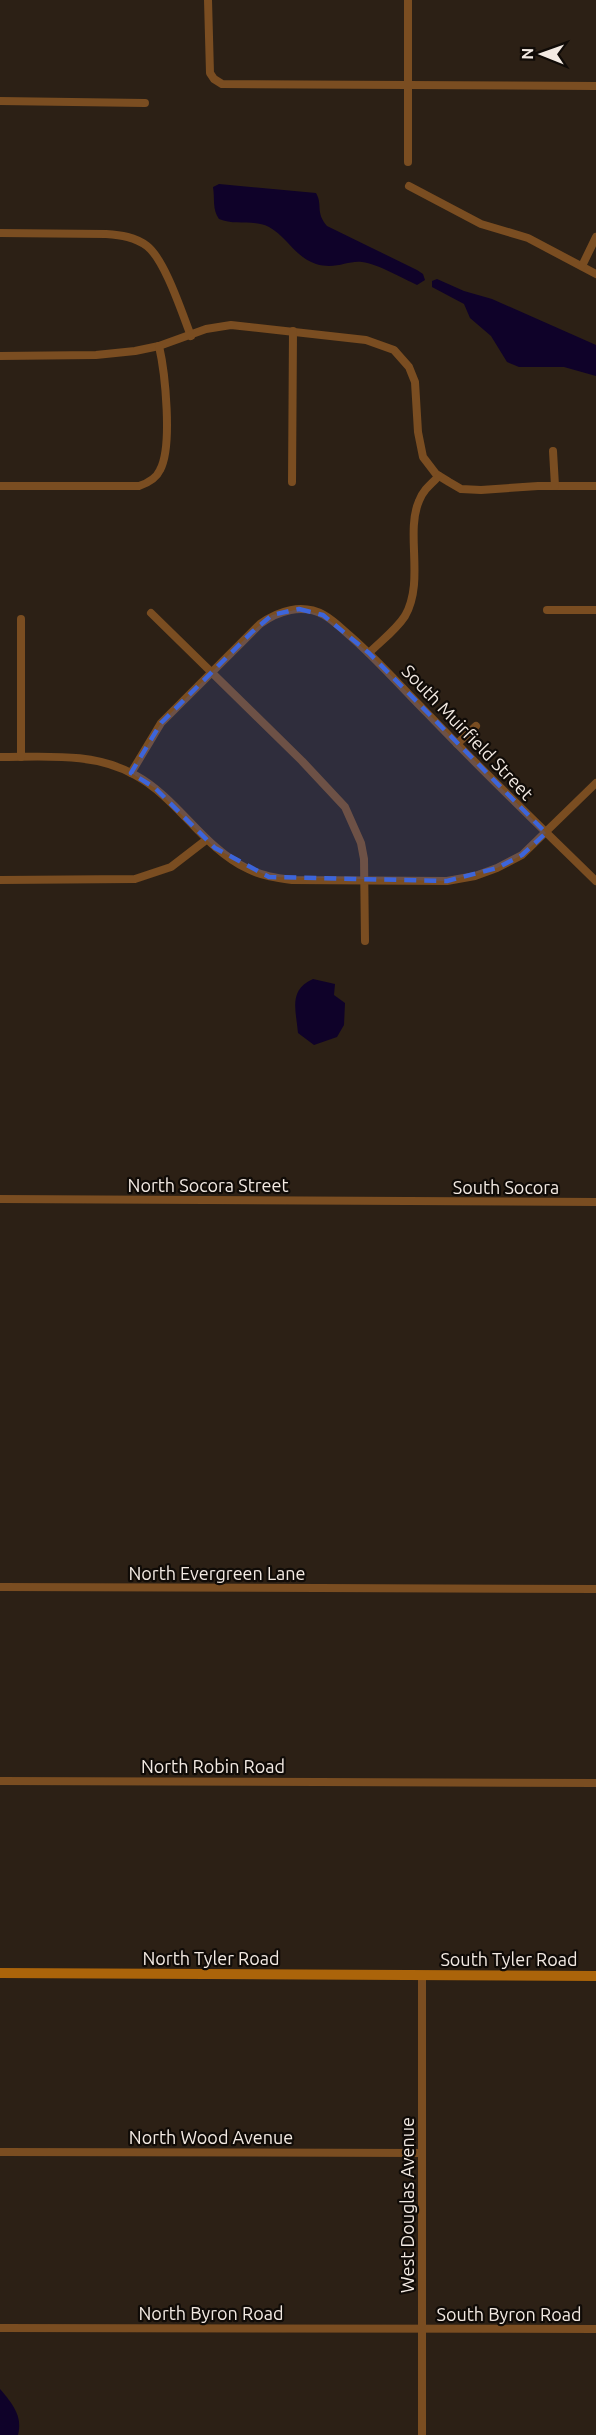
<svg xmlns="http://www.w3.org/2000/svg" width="596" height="2435" viewBox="0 0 596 2435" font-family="Ubuntu,sans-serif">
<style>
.water{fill:#0f0229}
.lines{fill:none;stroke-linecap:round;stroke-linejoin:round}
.minor{stroke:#7a4d21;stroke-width:8}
.secondary{stroke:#ab640a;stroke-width:10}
.marked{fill:#3d65da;fill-opacity:0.2;stroke:#3d65da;stroke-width:4.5;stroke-dasharray:12 8;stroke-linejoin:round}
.labels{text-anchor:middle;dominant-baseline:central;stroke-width:4.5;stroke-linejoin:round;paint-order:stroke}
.street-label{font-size:18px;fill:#f3eae3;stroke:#100b07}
</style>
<rect width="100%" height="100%" fill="#2c2015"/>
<g class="water">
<path d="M 219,184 L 316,193 C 323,205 315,212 327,226 L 417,270 L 423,274 L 425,280 L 417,285 C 402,278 378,264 362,262 C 348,260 336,270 316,264 C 295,257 287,237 269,227 C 253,219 235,226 219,219 C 212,209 215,199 213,187 Z"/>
<path d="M 437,279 L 464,291 L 492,299 L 596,345 L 596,376 L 564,367 L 519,367 L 507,362 L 491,336 L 470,318 L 464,304 L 432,287 L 432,281 Z"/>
<path d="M 313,979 L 335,984 L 334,995 L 345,1003 L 344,1025 L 337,1037 L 314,1045 L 298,1033 C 296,1010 288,990 313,979 Z"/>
<path d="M 0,2389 C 12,2403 23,2416 18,2435 L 0,2435 Z"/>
</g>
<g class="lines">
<g class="minor">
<path d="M 208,0 L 210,73 L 214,79 L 222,84 L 596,86"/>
<path d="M 0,101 L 145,103"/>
<path d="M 408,162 L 408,0"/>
<path d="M 409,186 L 481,224 L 528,238 L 596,274"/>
<path d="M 0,233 L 106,234 C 121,235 135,237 147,246 C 165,260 182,313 191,336"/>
<path d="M 582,266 L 596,237"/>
<path d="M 0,356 L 96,355 L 135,351 L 159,346 L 206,329 L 231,325 L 366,340 L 394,350 L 409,367 L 415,382 L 418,432 L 423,457 L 436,474 L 449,482 L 461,489 L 481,490 L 538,486 L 596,486"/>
<path d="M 553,451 L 555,486"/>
<path d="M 292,482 L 293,331"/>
<path d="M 0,486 L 139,486 C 148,483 156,479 160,470 C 173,446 165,372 159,346"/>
<path d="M 547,610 L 596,610"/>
<path d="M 151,613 L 302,761 L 345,807 L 361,843 L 364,859 L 365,941"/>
<path d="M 369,653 C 381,641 396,630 405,616 C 425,581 405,533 419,501 C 423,490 431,484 439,476"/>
<path d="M 457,744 L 476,726"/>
<path d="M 0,757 C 46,757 94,752 135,775 C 179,799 202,847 248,869 C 262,876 277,878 292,880 L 447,881 L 475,876 L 497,868 L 522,855 L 596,783"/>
<path d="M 21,757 L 21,619"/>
<path d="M 131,773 L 161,723 L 260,624 C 278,611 302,603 324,615 C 333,620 341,628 349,635 C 377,659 401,687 427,713 C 482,770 539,826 596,881"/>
<path d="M 0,880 L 135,879 L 171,867 L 206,840"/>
<path d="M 0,1199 L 596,1202"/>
<path d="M 0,1587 L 596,1589"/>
<path d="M 0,1781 L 596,1783"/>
<path d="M 0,2152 L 422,2153"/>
<path d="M 0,2328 L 596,2329"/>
<path d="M 422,2435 L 422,1975"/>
</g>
<path class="secondary" d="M 0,1973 L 596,1976"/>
</g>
<path class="marked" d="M 299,609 L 323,615 L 369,653 L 546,833 L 522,855 L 497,868 L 447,881 L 269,877 L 215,848 L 155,788 L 131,773 L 161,723 L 252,632 L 272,615 Z"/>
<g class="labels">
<g class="street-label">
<text transform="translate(468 732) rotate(46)">South Muirfield Street</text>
<text x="208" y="1185">North Socora Street</text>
<text x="506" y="1187">South Socora</text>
<text x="217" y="1573">North Evergreen Lane</text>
<text x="213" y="1766">North Robin Road</text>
<text x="211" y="1958">North Tyler Road</text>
<text x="509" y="1959">South Tyler Road</text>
<text x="211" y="2137">North Wood Avenue</text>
<text transform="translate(407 2205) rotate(-90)">West Douglas Avenue</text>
<text x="211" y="2313">North Byron Road</text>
<text x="509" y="2314">South Byron Road</text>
</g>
</g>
<g transform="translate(542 54) rotate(271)" stroke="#100b07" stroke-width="4.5" paint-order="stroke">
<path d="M0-4.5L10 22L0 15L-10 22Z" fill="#f3eae3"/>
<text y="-9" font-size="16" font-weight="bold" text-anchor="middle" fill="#f3eae3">N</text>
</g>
</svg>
